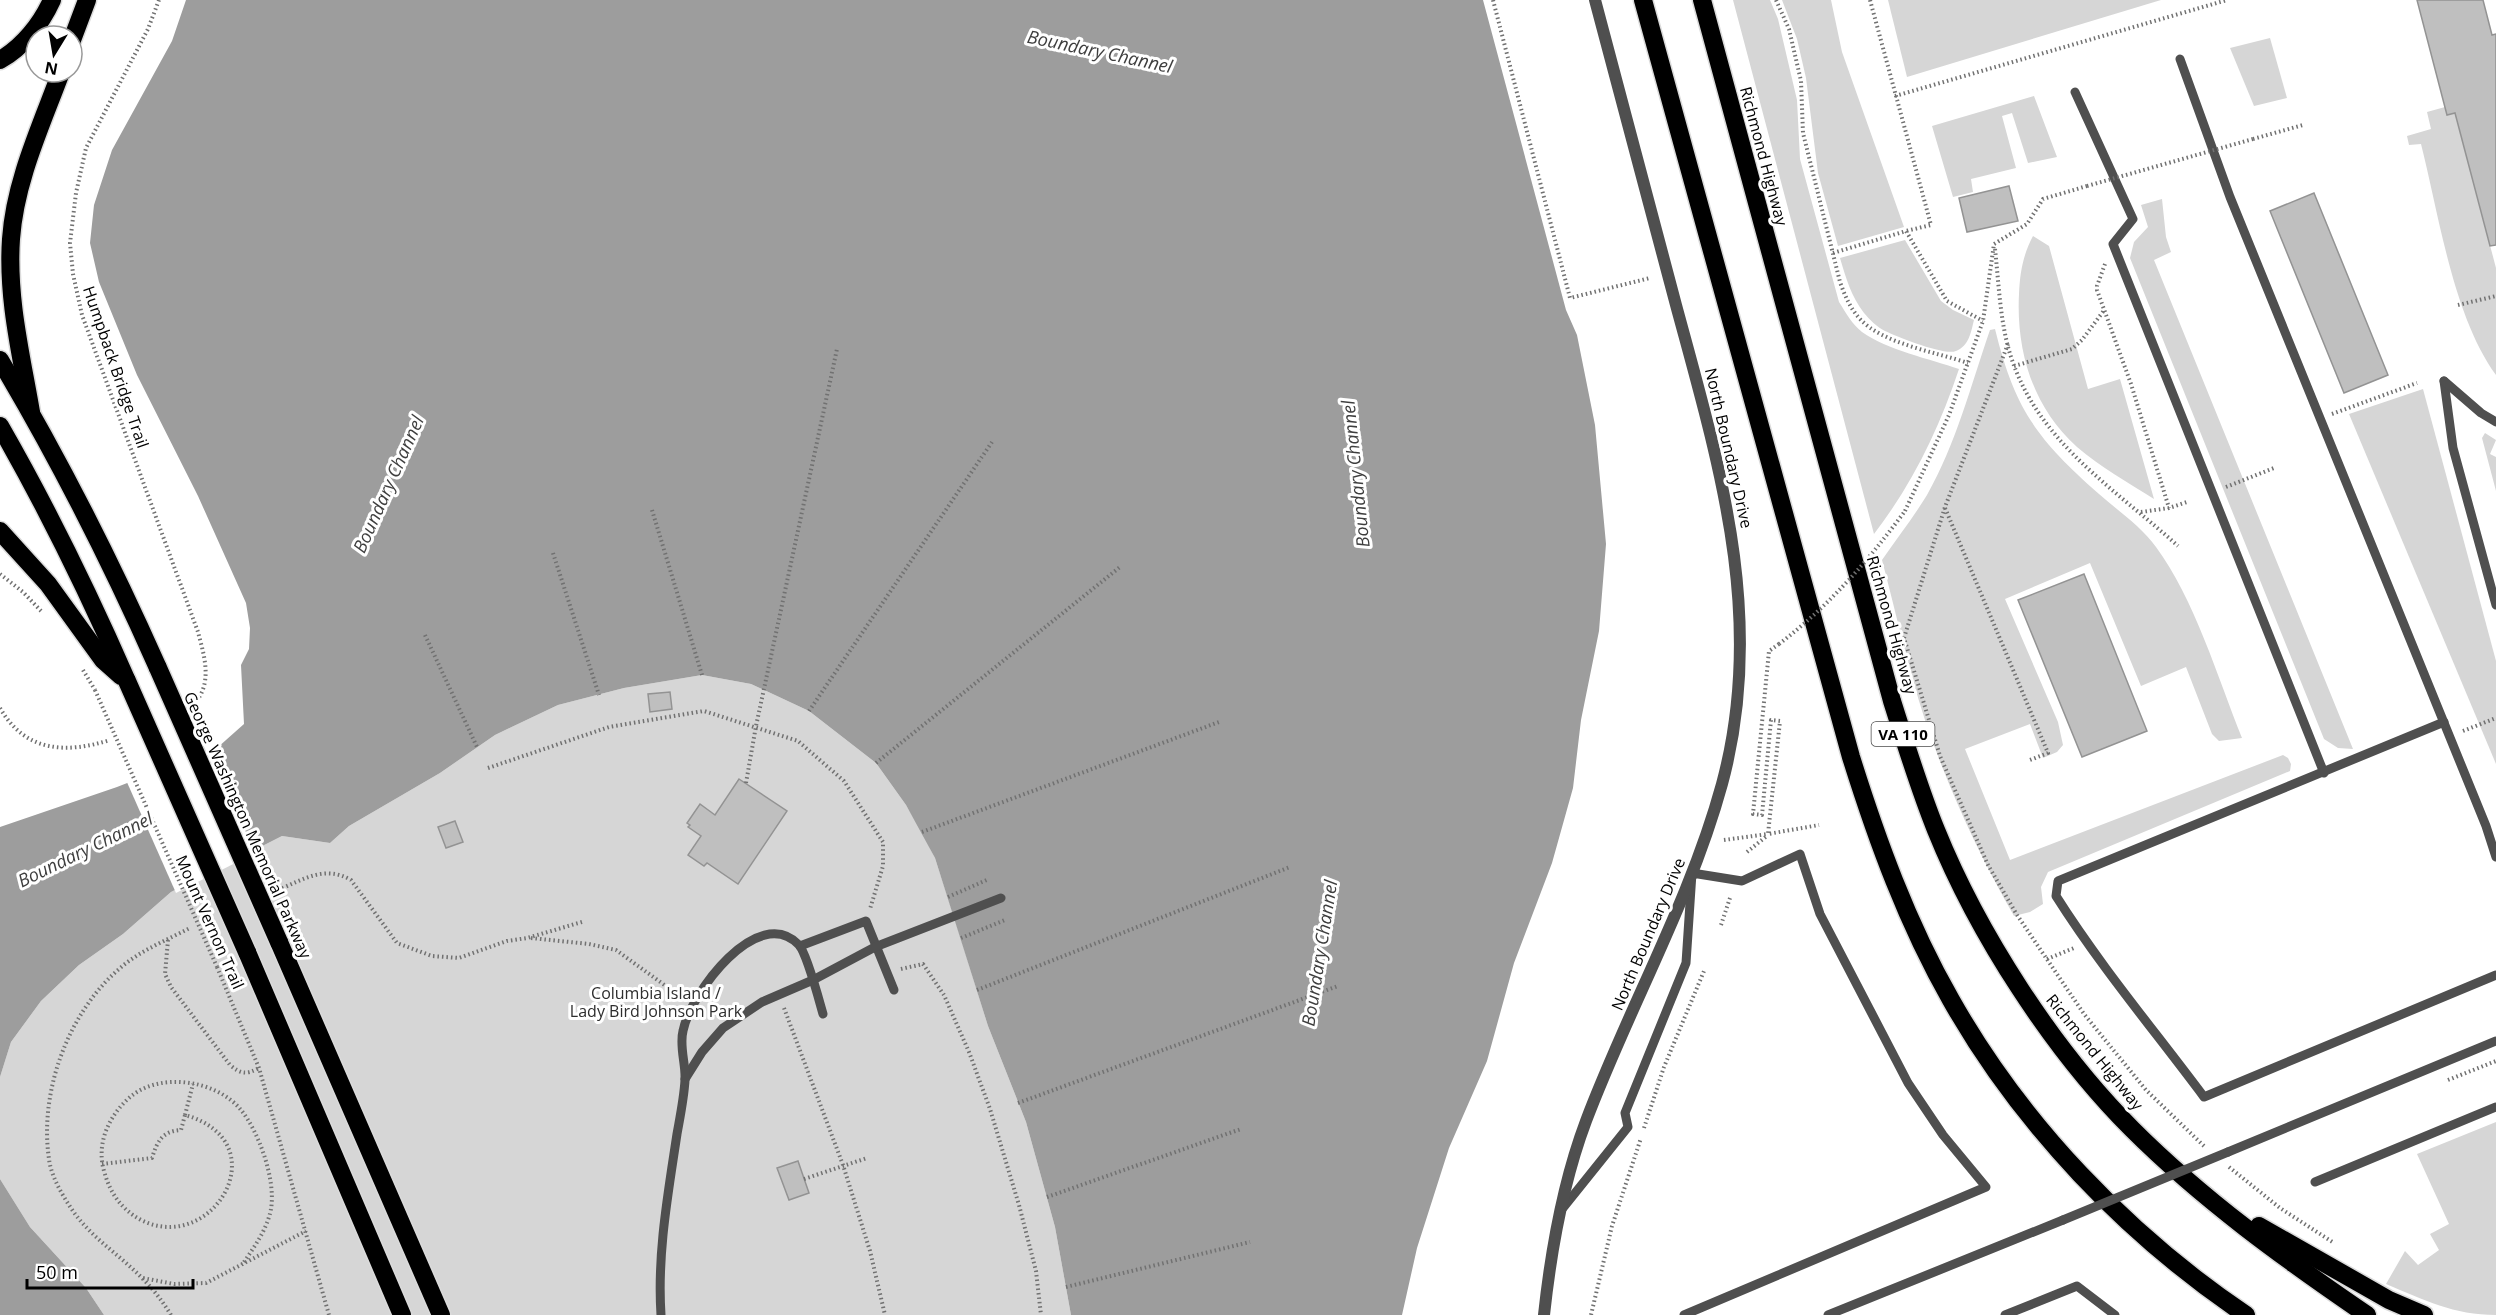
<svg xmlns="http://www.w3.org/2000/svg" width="2496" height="1315" viewBox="0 0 2496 1315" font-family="'Open Sans',sans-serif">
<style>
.green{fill:#d6d6d6}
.water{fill:#9d9d9d}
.pier{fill:#fff}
.building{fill:#bfbfbf;stroke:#939393;stroke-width:1.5}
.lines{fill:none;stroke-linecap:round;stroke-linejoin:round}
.motorway-casing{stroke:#dbdbdb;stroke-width:21}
.path{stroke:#717171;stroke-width:4;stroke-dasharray:1.5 3;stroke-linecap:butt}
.service{stroke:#4f4f4f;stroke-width:9}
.tertiary{stroke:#4f4f4f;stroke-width:12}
.motorway{stroke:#000;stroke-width:18}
.motorway-bridge-casing{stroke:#dbdbdb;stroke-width:21;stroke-linecap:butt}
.path-bridge{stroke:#717171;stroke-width:4;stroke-dasharray:1.5 3;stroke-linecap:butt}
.service-bridge{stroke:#4f4f4f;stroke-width:9}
.motorway-bridge{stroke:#000;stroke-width:18}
.labels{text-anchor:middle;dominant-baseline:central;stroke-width:6;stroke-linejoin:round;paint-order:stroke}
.shield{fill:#fff;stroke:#4c4c4c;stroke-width:1.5}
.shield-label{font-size:15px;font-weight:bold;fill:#000}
.street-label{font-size:16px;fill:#000;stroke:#fff}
.park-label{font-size:16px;fill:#2d2d2d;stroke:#fff}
.water-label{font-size:18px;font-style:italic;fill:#3e3e3e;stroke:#fff}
</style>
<rect width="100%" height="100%" fill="#fff"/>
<g class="green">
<path d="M 1733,0 L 1770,0 L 1778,19 L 1797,100 L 1800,159 L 1839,302 C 1846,313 1852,324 1862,332 C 1887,350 1930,359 1959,369 C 1939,429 1913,483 1874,534 Z"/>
<path d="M 1782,0 L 1831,0 L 1842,52 L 1904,227 L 1838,246 L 1818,173 L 1806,78 L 1797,39 Z"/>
<path d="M 1888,0 L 2161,0 L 1907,77 Z"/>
<path d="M 2270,38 L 2287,98 L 2254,106 L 2230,48 Z"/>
<path d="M 2034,96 L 2057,157 L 2028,163 L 2012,113 L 2002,116 L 2016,168 L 1971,179 L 1973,192 L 1953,197 L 1932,126 Z"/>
<path d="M 2445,107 L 2448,115 L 2455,113 L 2496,268 L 2496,375 C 2453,316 2439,215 2421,144 L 2409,145 L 2407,136 L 2431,129 L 2427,112 Z"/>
<path d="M 2162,199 L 2166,237 L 2171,252 L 2154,260 L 2353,749 L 2338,748 L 2324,739 L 2130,258 L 2134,242 L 2148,227 L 2141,205 Z"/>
<path d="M 2033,236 L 2049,246 L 2088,389 L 2120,379 L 2154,499 C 2129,483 2100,467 2077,447 C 2033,408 2016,351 2019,294 C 2020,272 2023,255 2033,236 Z"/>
<path d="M 1905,240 L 1941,301 L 1953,310 L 1974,320 C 1971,332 1969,346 1956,351 C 1945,356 1898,337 1885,331 C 1878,328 1869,319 1864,313 C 1851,296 1846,278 1840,258 Z"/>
<path d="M 1995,329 C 2015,410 2037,439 2099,494 C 2118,511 2141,526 2156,547 C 2194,598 2218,678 2242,738 L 2219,741 L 2212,734 L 2186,667 L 2141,686 L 2090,563 L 2005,599 L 2058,722 L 2063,745 L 2057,752 L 2043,758 L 2030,724 L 1965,749 L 2010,860 L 2283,755 L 2288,758 L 2291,764 L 2290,771 L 2048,872 L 2041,887 L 2043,904 L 2030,912 L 2014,916 C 1978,853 1948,788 1925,720 C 1908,668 1896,613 1882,560 C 1897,538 1913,518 1927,495 C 1956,444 1971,385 1990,330 Z"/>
<path d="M 2423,389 L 2496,661 L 2496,764 L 2349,414 Z"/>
<path d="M 2485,433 L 2496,440 L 2490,454 L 2496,457 L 2496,491 L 2482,438 Z"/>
<path d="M 702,675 L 751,684 L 809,711 L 876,763 L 906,805 L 922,832 L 935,858 L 955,920 L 988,1026 L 1026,1122 L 1055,1227 L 1071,1315 L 104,1315 L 86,1288 L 30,1227 L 0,1179 L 0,1077 L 11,1042 L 41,1001 L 79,965 L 123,934 L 171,892 L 282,836 L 330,843 L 349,826 L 440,773 L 495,735 L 558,705 L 624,688 Z"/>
<path d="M 2496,1122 L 2496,1315 C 2454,1315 2424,1300 2386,1284 L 2405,1251 L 2418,1265 L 2439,1250 L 2430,1234 L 2449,1224 L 2417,1154 Z"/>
</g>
<g class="water">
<path d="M 186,0 L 1483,0 L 1566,310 L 1577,335 L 1595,425 L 1606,544 L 1599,631 L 1581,720 L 1573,788 L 1552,863 L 1514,963 L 1487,1061 L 1449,1148 L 1417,1248 L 1402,1315 L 1071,1315 L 1055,1227 L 1026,1122 L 988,1026 L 935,858 L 906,805 L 876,763 L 809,711 L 751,684 L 702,675 L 624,688 L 558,705 L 495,735 L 440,773 L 349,826 L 330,843 L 282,836 L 171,892 L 123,934 L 79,965 L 41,1001 L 11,1042 L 0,1077 L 0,827 L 117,787 L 217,748 L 244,724 L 241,665 L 249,649 L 250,628 L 246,603 L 198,496 L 137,375 L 99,282 L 90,243 L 94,205 L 112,150 L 172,41 Z"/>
<path d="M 0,1179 L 30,1227 L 86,1288 L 104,1315 L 0,1315 Z"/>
</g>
<path class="pier" d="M 209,748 L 255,853 L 176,893 L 126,780 Z"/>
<g class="building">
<path d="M 2417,0 L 2483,0 L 2492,35 L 2496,34 L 2496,245 L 2490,246 L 2455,113 L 2447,115 Z"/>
<path d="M 2009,186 L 2018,221 L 1967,232 L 1959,198 Z"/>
<path d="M 2314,193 L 2388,375 L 2344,393 L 2270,211 Z"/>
<path d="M 2084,574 L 2147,731 L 2082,757 L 2018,600 Z"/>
<path d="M 670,692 L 672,709 L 650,712 L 648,694 Z"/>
<path d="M 739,779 L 787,811 L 738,884 L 707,863 L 704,866 L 688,855 L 701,836 L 688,827 L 690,825 L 687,823 L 700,804 L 715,815 Z"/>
<path d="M 455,821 L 463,842 L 446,848 L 438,827 Z"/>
<path d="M 798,1161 L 809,1193 L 789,1200 L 777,1168 Z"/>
</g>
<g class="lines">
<defs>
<g id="motorway">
<path d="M 1643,0 L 1851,757 C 1877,840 1907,923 1951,1000 C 2021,1124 2127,1235 2246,1315"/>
<path d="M 1702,0 L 1892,701 C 1906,745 1919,788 1936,830 C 1978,934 2053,1050 2132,1129 C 2203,1200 2285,1259 2367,1315"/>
<path d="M 72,40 L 87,0"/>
<path d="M 0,60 C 23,47 41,24 52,0"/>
<path d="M 0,360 C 59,459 111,562 158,668"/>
<path d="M 31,412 C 21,354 7,298 11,239 C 15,181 41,126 61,72"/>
<path d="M 0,426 C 47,508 89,594 127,681"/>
<path d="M 0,531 L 48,584 L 103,660 L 121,676"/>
<path d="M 279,942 L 441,1315"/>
<path d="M 247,952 L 402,1315"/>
<path d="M 2259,1226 L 2389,1300 L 2424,1315"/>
</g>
</defs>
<use href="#motorway" class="motorway-casing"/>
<g class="path">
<path d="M 159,0 L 148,29 L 86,148 L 76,193 L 70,243 L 73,274 L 82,315 L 198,632 C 204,655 213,682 195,703"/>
<path d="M 1493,0 L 1570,298 L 1650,278"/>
<path d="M 1776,0 L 1789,29 L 1801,81 L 1803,133 L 1840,282 C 1845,296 1850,308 1860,319 C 1883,344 1936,352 1968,363"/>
<path d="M 1870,0 L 1931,225 L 1906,231"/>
<path d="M 1895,96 L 2227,0"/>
<path d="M 2253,139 L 2303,125"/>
<path d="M 1995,249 C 1999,285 2000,323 2011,357 C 2039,443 2114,488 2178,546"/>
<path d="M 1833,253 L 1906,231 L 1947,301 L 1983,321"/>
<path d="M 2105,264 L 2097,286 L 2097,290 L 2131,384 L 2169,508"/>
<path d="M 2458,305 L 2496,296"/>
<path d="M 2008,344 L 1945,507 L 1904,638 L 1940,756 L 1988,865 L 2017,915 L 2084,1014 L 2146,1090 L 2205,1147"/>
<path d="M 2014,366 L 2072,349 L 2082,340 L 2105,309"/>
<path d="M 2332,414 L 2417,383"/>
<path d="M 2226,487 L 2274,468"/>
<path d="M 1945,508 L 2048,753 L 2030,760"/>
<path d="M 652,510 L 702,675"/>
<path d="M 1905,511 L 1949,415 L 1983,321 L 1994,244 L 2027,224 L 2043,199 L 2087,186"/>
<path d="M 2141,512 L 2169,508 L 2187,502"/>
<path d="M 553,553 L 599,695"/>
<path d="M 0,574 L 23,592 L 41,611"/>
<path d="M 425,635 L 477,747"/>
<path d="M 1779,644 L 1769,651 L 1753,814 L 1762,815 L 1771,720 L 1780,721 L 1768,834 L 1819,825"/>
<path d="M 83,670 L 95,690"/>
<path d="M 0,708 C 25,752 66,754 110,740"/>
<path d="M 809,711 L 992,442"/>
<path d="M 2463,731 L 2496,718"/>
<path d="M 876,763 L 1120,567"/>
<path d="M 488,768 L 609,727 L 704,711 L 798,741 L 844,781 L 883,842 L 883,866 L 870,909"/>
<path d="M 746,783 L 756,726 L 837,349"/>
<path d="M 922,832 L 1219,722"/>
<path d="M 1724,840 L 1768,834"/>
<path d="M 1747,852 L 1768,835"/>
<path d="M 278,890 C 304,879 325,865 351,880 L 397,943 L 432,956 L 459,958 L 507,941 L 527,938 L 582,922"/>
<path d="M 948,897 L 989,879"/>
<path d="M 1721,925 L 1730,898"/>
<path d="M 531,938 L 589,944 L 616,950 L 681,997"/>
<path d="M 961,938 L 1005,920"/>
<path d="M 168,940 L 165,974 L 171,987 L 230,1065 C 241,1074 246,1075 259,1068"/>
<path d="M 2047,959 L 2074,948"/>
<path d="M 217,967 L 259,1068 L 329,1315"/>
<path d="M 901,969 L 923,964 L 944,995 L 969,1052 L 990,1109 L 1019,1205 L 1036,1271 L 1041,1315"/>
<path d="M 977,990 L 1290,867"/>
<path d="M 784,1008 L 843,1165 L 870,1251 L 885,1315"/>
<path d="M 2448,1080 L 2496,1061"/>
<path d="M 1018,1103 L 1338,986"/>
<path d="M 185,1115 L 193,1084"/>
<path d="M 1644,1128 L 1664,1067 L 1704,971"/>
<path d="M 102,1164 L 152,1158 C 157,1142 162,1131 181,1130 L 185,1115 C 280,1142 213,1256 141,1220 C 121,1209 110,1193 104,1171 C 96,1143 109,1116 129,1098 C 159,1071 217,1080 241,1110 C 259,1132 276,1180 271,1209 C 267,1230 254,1247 242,1265"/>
<path d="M 2229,1167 L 2280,1208 L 2334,1243"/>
<path d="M 804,1179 L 867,1158"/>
<path d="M 1047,1197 L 1241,1129"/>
<path d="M 143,1278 L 174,1284 L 206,1283 L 306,1231"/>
<path d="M 1066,1287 L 1250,1242"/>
<path d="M 171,1315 C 163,1302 154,1290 143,1279 C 118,1253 88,1236 69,1205 C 60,1191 51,1175 49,1159 C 39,1092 68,1013 119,969 C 139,951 167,940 190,928"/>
<path d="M 1591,1315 L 1612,1226 L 1641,1138"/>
</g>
<g class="service">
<path d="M 2180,59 L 2230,197 L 2486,826 L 2496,857"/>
<path d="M 2075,92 L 2133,219 L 2113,244 L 2324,773"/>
<path d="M 2444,381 L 2453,448 L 2496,605"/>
<path d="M 2444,381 L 2481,413 L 2496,422"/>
<path d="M 2444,722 L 2058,881 L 2056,896 C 2101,967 2154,1030 2204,1097 L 2496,975"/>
<path d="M 800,946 L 866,921 L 894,990"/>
<path d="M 685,1079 L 702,1052 L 723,1028 L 762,1002 L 813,980 L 875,947 L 1001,898"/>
<path d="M 2228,1152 L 2496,1041"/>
<path d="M 2315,1182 L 2496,1107"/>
<path d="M 1563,1208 L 1628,1127 L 1625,1113 L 1686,963 L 1692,873 L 1742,881 L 1800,854 L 1820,914 L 1908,1083 L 1943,1135 L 1986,1187 L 1684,1315"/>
<path d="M 661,1315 C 657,1254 668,1194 677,1134 C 680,1117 684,1098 685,1080 C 686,1064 679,1046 683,1031 C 690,994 758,902 799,945 C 807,954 819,1000 823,1014"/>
<path d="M 1828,1315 L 2063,1220"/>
<path d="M 2005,1315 L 2077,1286 L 2115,1315"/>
</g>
<path class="tertiary" d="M 1544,1315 C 1551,1250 1563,1182 1586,1121 C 1629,1007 1690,901 1722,784 C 1767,618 1719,464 1676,305 C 1649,203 1622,102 1595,0"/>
<use href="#motorway" class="motorway"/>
<defs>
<g id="motorway-bridge">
<path d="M 158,668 L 279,942"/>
<path d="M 127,681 L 247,952"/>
</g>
</defs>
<use href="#motorway-bridge" class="motorway-bridge-casing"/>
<g class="path-bridge">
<path d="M 2087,186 L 2253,139"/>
<path d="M 1779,644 C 1829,606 1868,561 1905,511"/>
<path d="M 95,690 L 217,967"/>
</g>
<path class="service-bridge" d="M 2063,1220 L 2228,1152"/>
<use href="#motorway-bridge" class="motorway-bridge"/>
</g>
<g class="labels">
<rect class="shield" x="1871.5" y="722" width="63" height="24" rx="4.5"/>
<g class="shield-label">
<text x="1903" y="734">VA 110</text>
</g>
<g class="street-label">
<text transform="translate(1764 156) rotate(75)">Richmond Highway</text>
<text transform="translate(116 367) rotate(71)">Humpback Bridge Trail</text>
<text transform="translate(1729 448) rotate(77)">North Boundary Drive</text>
<text transform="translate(1892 625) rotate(74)">Richmond Highway</text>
<text transform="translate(248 825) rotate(66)">George Washington Memorial Parkway</text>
<text transform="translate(210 922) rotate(66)">Mount Vernon Trail</text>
<text transform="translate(1648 934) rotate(-67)">North Boundary Drive</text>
<text transform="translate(2095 1052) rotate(51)">Richmond Highway</text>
</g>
<g class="park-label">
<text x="656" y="993">Columbia Island /<tspan x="656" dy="18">Lady Bird Johnson Park</tspan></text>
</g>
<g class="water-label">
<text transform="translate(1100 51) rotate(12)">Boundary Channel</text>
<text transform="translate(1355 474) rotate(-96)">Boundary Channel</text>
<text transform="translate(388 484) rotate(-66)">Boundary Channel</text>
<text transform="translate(85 849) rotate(-26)">Boundary Channel</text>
<text transform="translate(1319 953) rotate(-81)">Boundary Channel</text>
</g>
</g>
<g transform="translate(54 54) rotate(191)"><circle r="28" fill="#ffffff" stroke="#999999" stroke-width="1.5"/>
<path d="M0-4.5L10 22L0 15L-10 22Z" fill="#000000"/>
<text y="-9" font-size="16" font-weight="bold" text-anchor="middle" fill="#000000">N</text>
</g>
<path d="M27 1279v9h166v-9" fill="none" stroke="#000000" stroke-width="3"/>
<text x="36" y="1279" font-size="18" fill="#000000" stroke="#ffffff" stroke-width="4.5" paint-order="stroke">50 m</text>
</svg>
